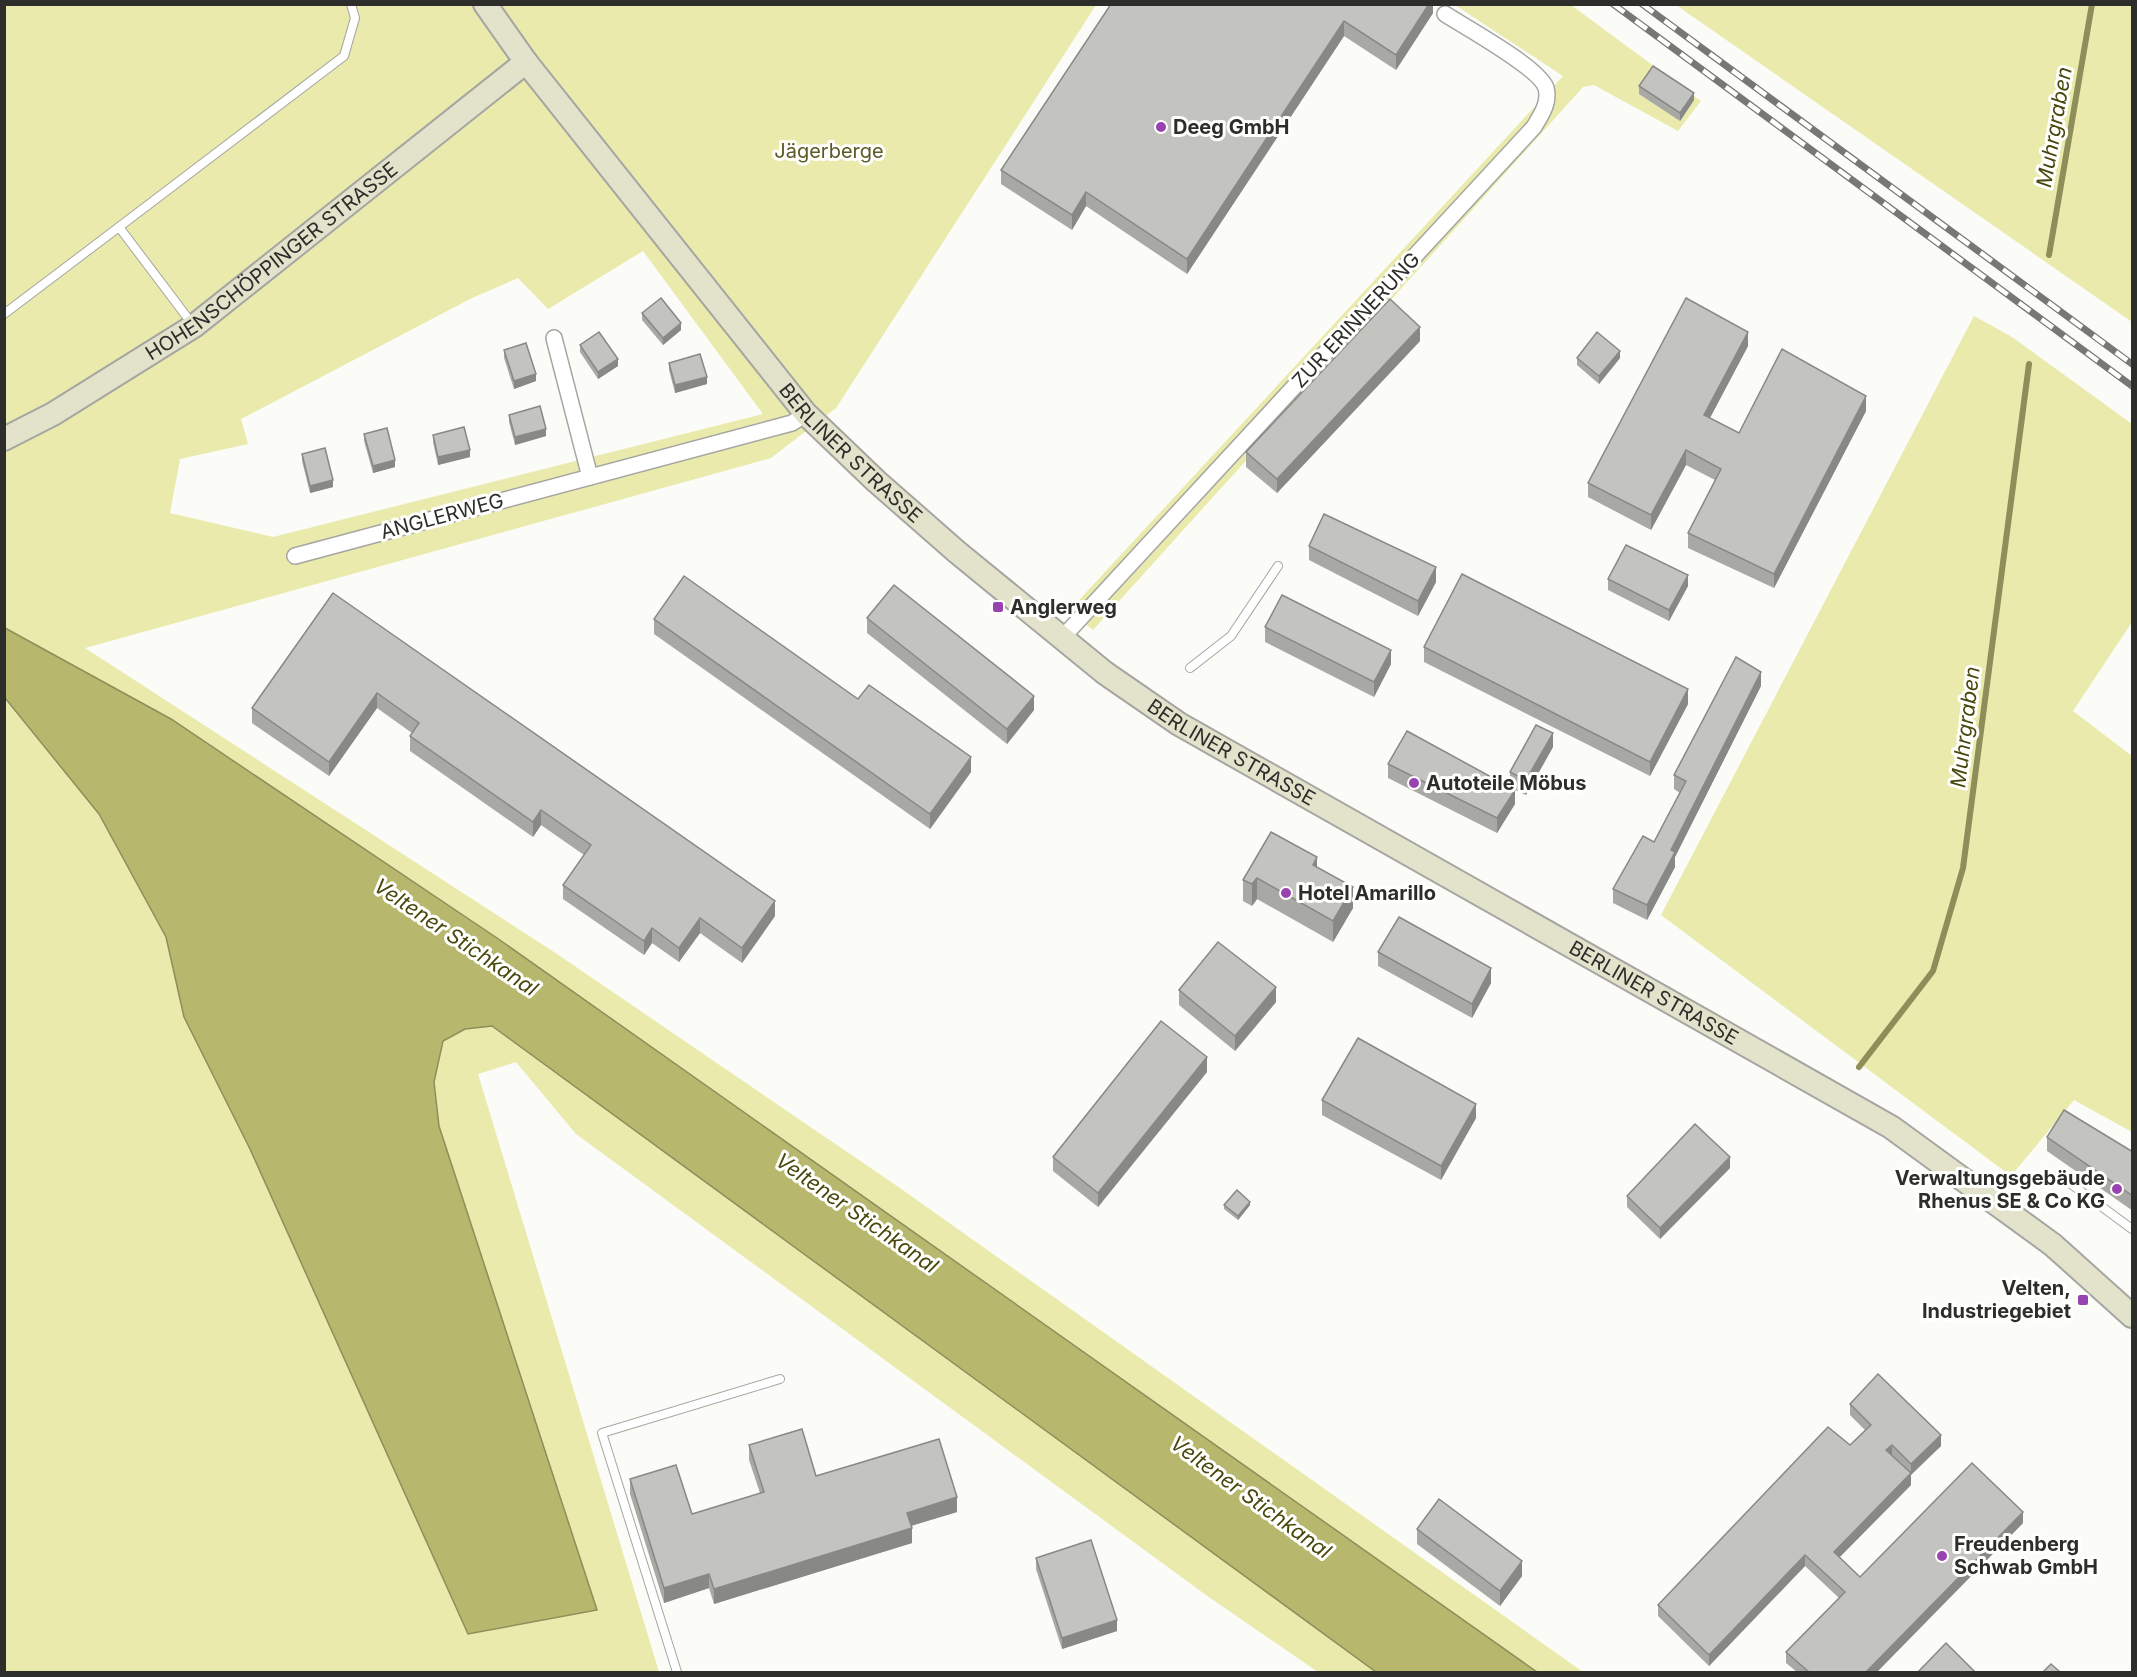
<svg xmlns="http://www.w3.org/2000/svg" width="2137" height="1677" viewBox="0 0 2137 1677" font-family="Inter,sans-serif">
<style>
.green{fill:#e9eaab;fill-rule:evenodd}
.water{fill:#b7b76d;stroke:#8e8e5a;stroke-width:1.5}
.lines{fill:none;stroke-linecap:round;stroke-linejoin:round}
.stream{stroke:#8e8e5a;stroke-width:6}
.lane-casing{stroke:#a5a6a2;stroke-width:10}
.street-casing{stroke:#a5a6a2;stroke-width:18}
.secondary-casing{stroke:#a5a6a2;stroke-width:26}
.lane{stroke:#fff;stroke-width:8}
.street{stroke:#fff;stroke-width:15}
.secondary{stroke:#e3e3cc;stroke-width:22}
.rail-casing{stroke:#777775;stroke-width:7}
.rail{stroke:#fffffe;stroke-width:4.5;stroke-dasharray:14;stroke-linecap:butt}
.wall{fill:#a8a8a5}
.shaded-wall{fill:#888886}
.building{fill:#c3c3c0;stroke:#888886;stroke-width:1.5}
.poi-dot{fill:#9943b0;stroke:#fffffe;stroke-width:2}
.labels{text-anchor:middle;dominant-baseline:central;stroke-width:6;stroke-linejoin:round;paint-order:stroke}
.poi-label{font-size:20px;font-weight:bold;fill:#2d2d2c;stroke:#fffffe;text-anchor:start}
.park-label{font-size:20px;fill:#5b5a24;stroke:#fffffe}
.street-label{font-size:20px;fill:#2d2d2c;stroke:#fffffe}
.water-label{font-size:21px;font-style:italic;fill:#48470d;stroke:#fffffe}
</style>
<rect width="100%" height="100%" fill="#fbfbf8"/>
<g class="green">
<path d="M 4,5 L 1096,5 L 836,408 L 771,458 L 85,648 L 557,954 L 897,1186 L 1583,1672 L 1537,1672 L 497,938 L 171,719 L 5,628 ZM 643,251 L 763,414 L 273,537 L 170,513 L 180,459 L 248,444 L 241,419 L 472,298 L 518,278 L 548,309 Z"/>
<path d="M 1455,5 L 1571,5 L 1701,101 L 1678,131 L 1594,85 L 1583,87 L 1093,630 L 1069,611 L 1563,76 Z"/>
<path d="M 1676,5 L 2132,5 L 2132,322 Z"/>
<path d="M 1974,316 L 2012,337 L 2132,424 L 2132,622 L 2073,711 L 2132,756 L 2132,1132 L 2074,1100 L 2011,1176 L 1661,915 Z"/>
<path d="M 4,698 L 99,814 L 166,937 L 184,1017 L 250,1149 L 597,1610 L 439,1126 L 434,1082 L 443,1041 L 465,1029 L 492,1026 L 1376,1672 L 1318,1672 L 1206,1595 L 576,1134 L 516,1062 L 478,1074 L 659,1672 L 5,1672 Z"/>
</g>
<path class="water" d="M 5,628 L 171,719 L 497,938 L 1537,1672 L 1376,1672 L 492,1026 L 465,1029 L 443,1041 L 434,1082 L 439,1126 L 597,1610 L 468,1634 L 250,1149 L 184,1017 L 166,937 L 99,814 L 5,698 Z"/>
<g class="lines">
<g class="stream">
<path d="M 2049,255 L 2092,4"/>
<path d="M 1859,1067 L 1933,971 L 1963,868 L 2029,364"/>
</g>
<defs>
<g id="lane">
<path d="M 119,227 L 344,56 L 355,18 L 351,4"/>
<path d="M 4,314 L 119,227 L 193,325"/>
<path d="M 1190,668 L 1231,636 L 1278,566"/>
<path d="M 2071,1184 L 2132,1229"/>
<path d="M 677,1672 L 602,1433 L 780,1379"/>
</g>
<g id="street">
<path d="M 554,338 L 590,477"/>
<path d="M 295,556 L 792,423 L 806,414"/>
<path d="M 1063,637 L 1534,127 C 1541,115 1550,103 1546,88 C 1540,68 1465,27 1445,14"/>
</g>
<g id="secondary">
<path id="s1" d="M 485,4 L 526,62 L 806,414 L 876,481 L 957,552 L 1105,673 L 1179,724 L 1891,1127 L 2053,1245 L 2132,1316"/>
<path id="s2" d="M 4,439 L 53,414 L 194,326 L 526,62"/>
</g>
</defs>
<use href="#lane" class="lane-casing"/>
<use href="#street" class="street-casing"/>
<use href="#secondary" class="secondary-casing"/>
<use href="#lane" class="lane"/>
<use href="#street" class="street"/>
<use href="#secondary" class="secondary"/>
<defs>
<g id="rail">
<path d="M 1613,4 L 2132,386"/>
<path d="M 1642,4 L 2132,364"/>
</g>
</defs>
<use href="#rail" class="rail-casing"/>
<use href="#rail" class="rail"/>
</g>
<g class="wall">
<path d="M 1111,4 L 1433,4 L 1433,13 L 1396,70 L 1344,36 L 1187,274 L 1086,206 L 1072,230 L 1001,184 L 1001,170 Z"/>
<path d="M 1639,86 L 1694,100 L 1680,121 L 1639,94 Z"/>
<path d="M 642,313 L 681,330 L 663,345 L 642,320 Z"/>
<path d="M 1420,341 L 1277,493 L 1246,467 L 1246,452 Z"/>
<path d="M 580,345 L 618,366 L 598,379 L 580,352 Z"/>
<path d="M 1748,346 L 1710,418 L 1739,433 L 1866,411 L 1774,588 L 1688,548 L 1688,533 L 1715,480 L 1686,465 L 1651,530 L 1588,497 L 1588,483 Z"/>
<path d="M 504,350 L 536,381 L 514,389 L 504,358 Z"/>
<path d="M 1577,358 L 1620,358 L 1599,384 L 1577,365 Z"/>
<path d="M 669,363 L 707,384 L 675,393 L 669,370 Z"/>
<path d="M 509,415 L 546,436 L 515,445 L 509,422 Z"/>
<path d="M 364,434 L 395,467 L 373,473 L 364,441 Z"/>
<path d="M 433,435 L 470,457 L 438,465 L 433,442 Z"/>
<path d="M 302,454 L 333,487 L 310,493 L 302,461 Z"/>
<path d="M 1309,546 L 1436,582 L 1418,616 L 1309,560 Z"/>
<path d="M 1608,579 L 1688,586 L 1669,621 L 1608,590 Z"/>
<path d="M 333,593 L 775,916 L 742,963 L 700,933 L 679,962 L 652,943 L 644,955 L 563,899 L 563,885 L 584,855 L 541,825 L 533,837 L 410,751 L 410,736 L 412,733 L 377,708 L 329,776 L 252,723 L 252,708 Z"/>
<path d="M 867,618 L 1034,710 L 1007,744 L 867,633 Z"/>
<path d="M 654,619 L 858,699 L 971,772 L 930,829 L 654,634 Z"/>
<path d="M 1265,627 L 1391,664 L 1374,697 L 1265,642 Z"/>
<path d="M 1424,647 L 1688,704 L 1650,776 L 1424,662 Z"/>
<path d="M 1761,686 L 1675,857 L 1675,867 L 1647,920 L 1613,903 L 1613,889 L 1654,842 L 1680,793 L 1674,789 L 1674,775 Z"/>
<path d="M 1553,747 L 1526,795 L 1513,789 L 1515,804 L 1497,833 L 1388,778 L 1388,764 L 1510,787 L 1510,772 Z"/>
<path d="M 1317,867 L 1353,908 L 1333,942 L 1257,899 L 1252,906 L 1243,901 L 1243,880 Z"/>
<path d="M 1378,952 L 1491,983 L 1472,1018 L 1378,966 Z"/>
<path d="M 1179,990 L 1276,1002 L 1235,1051 L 1179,1005 Z"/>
<path d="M 1207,1072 L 1098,1207 L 1053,1171 L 1053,1157 Z"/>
<path d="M 1322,1100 L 1476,1118 L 1441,1180 L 1322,1115 Z"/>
<path d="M 2047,1137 L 2133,1152 L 2133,1211 L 2047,1151 Z"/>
<path d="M 1730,1168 L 1660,1239 L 1627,1207 L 1627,1196 Z"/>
<path d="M 1224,1205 L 1250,1205 L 1238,1220 L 1224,1209 Z"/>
<path d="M 1850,1404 L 1941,1446 L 1911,1474 L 1911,1485 L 1839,1557 L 1860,1577 L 2023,1523 L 1877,1672 L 1797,1672 L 1786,1663 L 1786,1652 L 1839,1598 L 1805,1566 L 1709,1666 L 1658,1616 L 1658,1605 L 1850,1445 L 1865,1430 L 1850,1415 Z"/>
<path d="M 749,1445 L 816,1476 L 957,1512 L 911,1526 L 912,1543 L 714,1604 L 709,1588 L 664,1603 L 630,1494 L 630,1479 L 692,1514 L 760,1493 L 749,1460 Z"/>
<path d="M 1417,1529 L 1522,1576 L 1500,1606 L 1417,1544 Z"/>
<path d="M 1036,1558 L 1117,1631 L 1062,1649 L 1036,1569 Z"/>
</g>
<g class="shaded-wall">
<path d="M 1429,4 L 1433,4 L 1433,13 L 1396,70 L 1396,55 Z"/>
<path d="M 1344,21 L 1344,36 L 1187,274 L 1187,259 Z"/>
<path d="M 1694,93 L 1694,100 L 1680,121 L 1680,113 Z"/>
<path d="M 1086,192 L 1086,206 L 1072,230 L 1072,215 Z"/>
<path d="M 681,323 L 681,330 L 663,345 L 663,338 Z"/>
<path d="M 1420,327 L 1420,341 L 1277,493 L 1277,479 Z"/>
<path d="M 1748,332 L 1748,346 L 1704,429 L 1704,415 Z"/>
<path d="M 1620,351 L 1620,358 L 1599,384 L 1599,376 Z"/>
<path d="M 618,359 L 618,366 L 598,379 L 598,372 Z"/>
<path d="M 536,374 L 536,381 L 514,389 L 514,381 Z"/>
<path d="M 707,377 L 707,384 L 675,393 L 675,385 Z"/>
<path d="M 1866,396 L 1866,411 L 1774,588 L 1774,574 Z"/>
<path d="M 546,429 L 546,436 L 515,445 L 515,437 Z"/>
<path d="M 470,450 L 470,457 L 438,465 L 438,457 Z"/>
<path d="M 1686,450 L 1686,465 L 1651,530 L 1651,515 Z"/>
<path d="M 395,460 L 395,467 L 373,473 L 373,466 Z"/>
<path d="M 333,480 L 333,487 L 310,493 L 310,486 Z"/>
<path d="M 1436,567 L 1436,582 L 1418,616 L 1418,601 Z"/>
<path d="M 1688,575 L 1688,586 L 1669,621 L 1669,610 Z"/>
<path d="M 1391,650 L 1391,664 L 1374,697 L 1374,682 Z"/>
<path d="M 1761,672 L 1761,686 L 1675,857 L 1675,867 L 1647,920 L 1647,905 L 1671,850 Z"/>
<path d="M 1688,689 L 1688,704 L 1650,776 L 1650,762 Z"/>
<path d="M 377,693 L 377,708 L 329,776 L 329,762 Z"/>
<path d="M 1034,696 L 1034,710 L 1007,744 L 1007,729 Z"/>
<path d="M 1553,733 L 1553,747 L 1526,795 L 1526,780 Z"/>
<path d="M 971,757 L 971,772 L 930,829 L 930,814 Z"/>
<path d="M 1515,790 L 1515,804 L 1497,833 L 1497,818 Z"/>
<path d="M 541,810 L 541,825 L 533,837 L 533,822 Z"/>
<path d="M 1317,857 L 1317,878 L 1313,865 Z"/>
<path d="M 1257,878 L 1257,899 L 1252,906 L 1252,884 Z"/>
<path d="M 1353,887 L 1353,908 L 1333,942 L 1333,921 Z"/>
<path d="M 775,901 L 775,916 L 742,963 L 742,948 Z"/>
<path d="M 700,918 L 700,933 L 679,962 L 679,948 Z"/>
<path d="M 652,928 L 652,943 L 644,955 L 644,941 Z"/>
<path d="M 1491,968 L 1491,983 L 1472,1018 L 1472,1004 Z"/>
<path d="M 1276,987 L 1276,1002 L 1235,1051 L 1235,1036 Z"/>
<path d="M 1207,1057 L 1207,1072 L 1098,1207 L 1098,1193 Z"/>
<path d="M 1476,1104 L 1476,1118 L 1441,1180 L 1441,1166 Z"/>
<path d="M 1730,1157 L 1730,1168 L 1660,1239 L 1660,1228 Z"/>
<path d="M 1250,1202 L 1250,1205 L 1238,1220 L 1238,1216 Z"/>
<path d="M 1941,1435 L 1941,1446 L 1911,1475 L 1911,1464 Z"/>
<path d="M 1892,1445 L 1892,1456 L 1886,1450 Z"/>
<path d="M 1911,1473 L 1911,1485 L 1834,1563 L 1834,1552 Z"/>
<path d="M 957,1497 L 957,1512 L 907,1527 L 907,1513 Z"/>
<path d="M 2023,1512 L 2023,1523 L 1877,1672 L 1866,1672 Z"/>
<path d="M 912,1528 L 912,1543 L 714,1604 L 714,1589 Z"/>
<path d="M 1805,1555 L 1805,1566 L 1709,1666 L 1709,1655 Z"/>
<path d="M 1522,1561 L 1522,1576 L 1500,1606 L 1500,1591 Z"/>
<path d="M 709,1574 L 709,1588 L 664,1603 L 664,1588 Z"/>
<path d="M 1117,1620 L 1117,1631 L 1062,1649 L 1062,1638 Z"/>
</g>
<g class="building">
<path d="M 1111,4 L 1429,4 L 1396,55 L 1344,21 L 1187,259 L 1086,192 L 1072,215 L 1001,170 Z"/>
<path d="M 1653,66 L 1694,93 L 1680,113 L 1639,86 Z"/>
<path d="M 661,298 L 681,323 L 663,338 L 642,313 Z"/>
<path d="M 1686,298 L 1748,332 L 1704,415 L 1739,433 L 1782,349 L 1866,396 L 1774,574 L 1688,533 L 1721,469 L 1686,450 L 1651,515 L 1588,483 Z"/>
<path d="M 1390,299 L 1420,327 L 1277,479 L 1246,452 Z"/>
<path d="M 599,332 L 618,359 L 598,372 L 580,345 Z"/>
<path d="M 1597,332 L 1620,351 L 1599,376 L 1577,358 Z"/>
<path d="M 526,343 L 536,374 L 514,381 L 504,350 Z"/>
<path d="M 700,354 L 707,377 L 675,385 L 669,363 Z"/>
<path d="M 540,406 L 546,429 L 515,437 L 509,415 Z"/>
<path d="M 464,427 L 470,450 L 438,457 L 433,435 Z"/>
<path d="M 387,428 L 395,460 L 373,466 L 364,434 Z"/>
<path d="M 325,448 L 333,480 L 310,486 L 302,454 Z"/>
<path d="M 1324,514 L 1436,567 L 1418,601 L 1309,546 Z"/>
<path d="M 1626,545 L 1688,575 L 1669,610 L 1608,579 Z"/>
<path d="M 1462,574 L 1688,689 L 1650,762 L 1424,647 Z"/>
<path d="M 684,576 L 858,699 L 869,685 L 971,757 L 930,814 L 654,619 Z"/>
<path d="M 894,585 L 1034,696 L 1007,729 L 867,618 Z"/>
<path d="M 333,593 L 775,901 L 742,948 L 700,918 L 679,948 L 652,928 L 644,941 L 563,885 L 591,845 L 541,810 L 533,822 L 410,736 L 419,723 L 377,693 L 329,762 L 252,708 Z"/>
<path d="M 1282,595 L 1391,650 L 1374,682 L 1265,627 Z"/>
<path d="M 1736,657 L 1761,672 L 1671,850 L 1675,852 L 1647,905 L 1613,889 L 1643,836 L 1654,842 L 1686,781 L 1674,775 Z"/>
<path d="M 1536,725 L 1553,733 L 1526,780 L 1510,772 Z"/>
<path d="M 1407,731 L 1515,790 L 1497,818 L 1388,764 Z"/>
<path d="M 1271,832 L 1317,857 L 1313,865 L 1353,887 L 1333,921 L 1257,878 L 1252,884 L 1243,880 Z"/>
<path d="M 1399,917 L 1491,968 L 1472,1004 L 1378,952 Z"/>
<path d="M 1218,942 L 1276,987 L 1235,1036 L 1179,990 Z"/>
<path d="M 1161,1021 L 1207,1057 L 1098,1193 L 1053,1157 Z"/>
<path d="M 1358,1038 L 1476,1104 L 1441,1166 L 1322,1100 Z"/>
<path d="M 2064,1110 L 2133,1152 L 2133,1196 L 2047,1137 Z"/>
<path d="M 1695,1124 L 1730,1157 L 1660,1228 L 1627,1196 Z"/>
<path d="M 1237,1190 L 1250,1202 L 1238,1216 L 1224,1205 Z"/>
<path d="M 1878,1374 L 1941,1435 L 1911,1464 L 1892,1445 L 1886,1450 L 1911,1473 L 1834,1552 L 1860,1577 L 1972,1463 L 2023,1512 L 1866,1672 L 1809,1672 L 1786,1652 L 1845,1592 L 1805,1555 L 1709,1655 L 1658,1605 L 1828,1427 L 1850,1445 L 1871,1425 L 1850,1404 Z"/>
<path d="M 802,1429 L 816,1476 L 939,1439 L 957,1497 L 907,1513 L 912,1528 L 714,1589 L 709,1574 L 664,1588 L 630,1479 L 676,1465 L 692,1514 L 764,1492 L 749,1445 Z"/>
<path d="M 1439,1499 L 1522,1561 L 1500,1591 L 1417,1529 Z"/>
<path d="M 1091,1540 L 1117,1620 L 1062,1638 L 1036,1558 Z"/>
<path d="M 1946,1643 L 1975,1672 L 1918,1672 Z"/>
<path d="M 2051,1664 L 2060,1672 L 2043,1672 Z"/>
</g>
<g class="poi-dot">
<circle cx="1161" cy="127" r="6"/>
<rect x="992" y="601" width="12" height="12" rx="3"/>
<circle cx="1414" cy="783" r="6"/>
<circle cx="1286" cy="893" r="6"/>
<circle cx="2117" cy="1189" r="6"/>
<rect x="2077" y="1294" width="12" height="12" rx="3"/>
<circle cx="1942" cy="1556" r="6"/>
</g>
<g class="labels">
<g class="poi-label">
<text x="1173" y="127">Deeg GmbH</text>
<text x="1010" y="607">Anglerweg</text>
<text x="1426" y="783">Autoteile Möbus</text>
<text x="1298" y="893">Hotel Amarillo</text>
<text x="2105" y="1178" text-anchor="end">Verwaltungsgebäude<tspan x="2105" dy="23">Rhenus SE &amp; Co KG</tspan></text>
<text x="2071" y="1288" text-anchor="end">Velten,<tspan x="2071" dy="23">Industriegebiet</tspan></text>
<text x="1954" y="1544">Freudenberg<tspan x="1954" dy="23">Schwab GmbH</tspan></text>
</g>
<g class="park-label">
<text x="829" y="151">Jägerberge</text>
</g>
<g class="street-label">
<text stroke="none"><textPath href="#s2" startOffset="322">HOHENSCHÖPPINGER STRASSE</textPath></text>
<text transform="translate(1356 320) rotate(-47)">ZUR ERINNERUNG</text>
<text stroke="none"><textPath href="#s1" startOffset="580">BERLINER STRASSE</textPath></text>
<text transform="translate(442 516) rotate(-15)">ANGLERWEG</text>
<text stroke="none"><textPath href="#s1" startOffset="1066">BERLINER STRASSE</textPath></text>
<text stroke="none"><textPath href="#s1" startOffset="1552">BERLINER STRASSE</textPath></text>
</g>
<g class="water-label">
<text transform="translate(2054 127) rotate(-80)">Muhrgraben</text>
<text transform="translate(1965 727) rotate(-83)">Muhrgraben</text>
<text transform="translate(456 937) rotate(34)">Veltener Stichkanal</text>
<text transform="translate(857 1213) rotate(35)">Veltener Stichkanal</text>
<text transform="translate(1251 1497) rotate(36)">Veltener Stichkanal</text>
</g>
</g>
<rect width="2137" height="1677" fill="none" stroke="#2d2d2c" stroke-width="12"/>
</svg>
